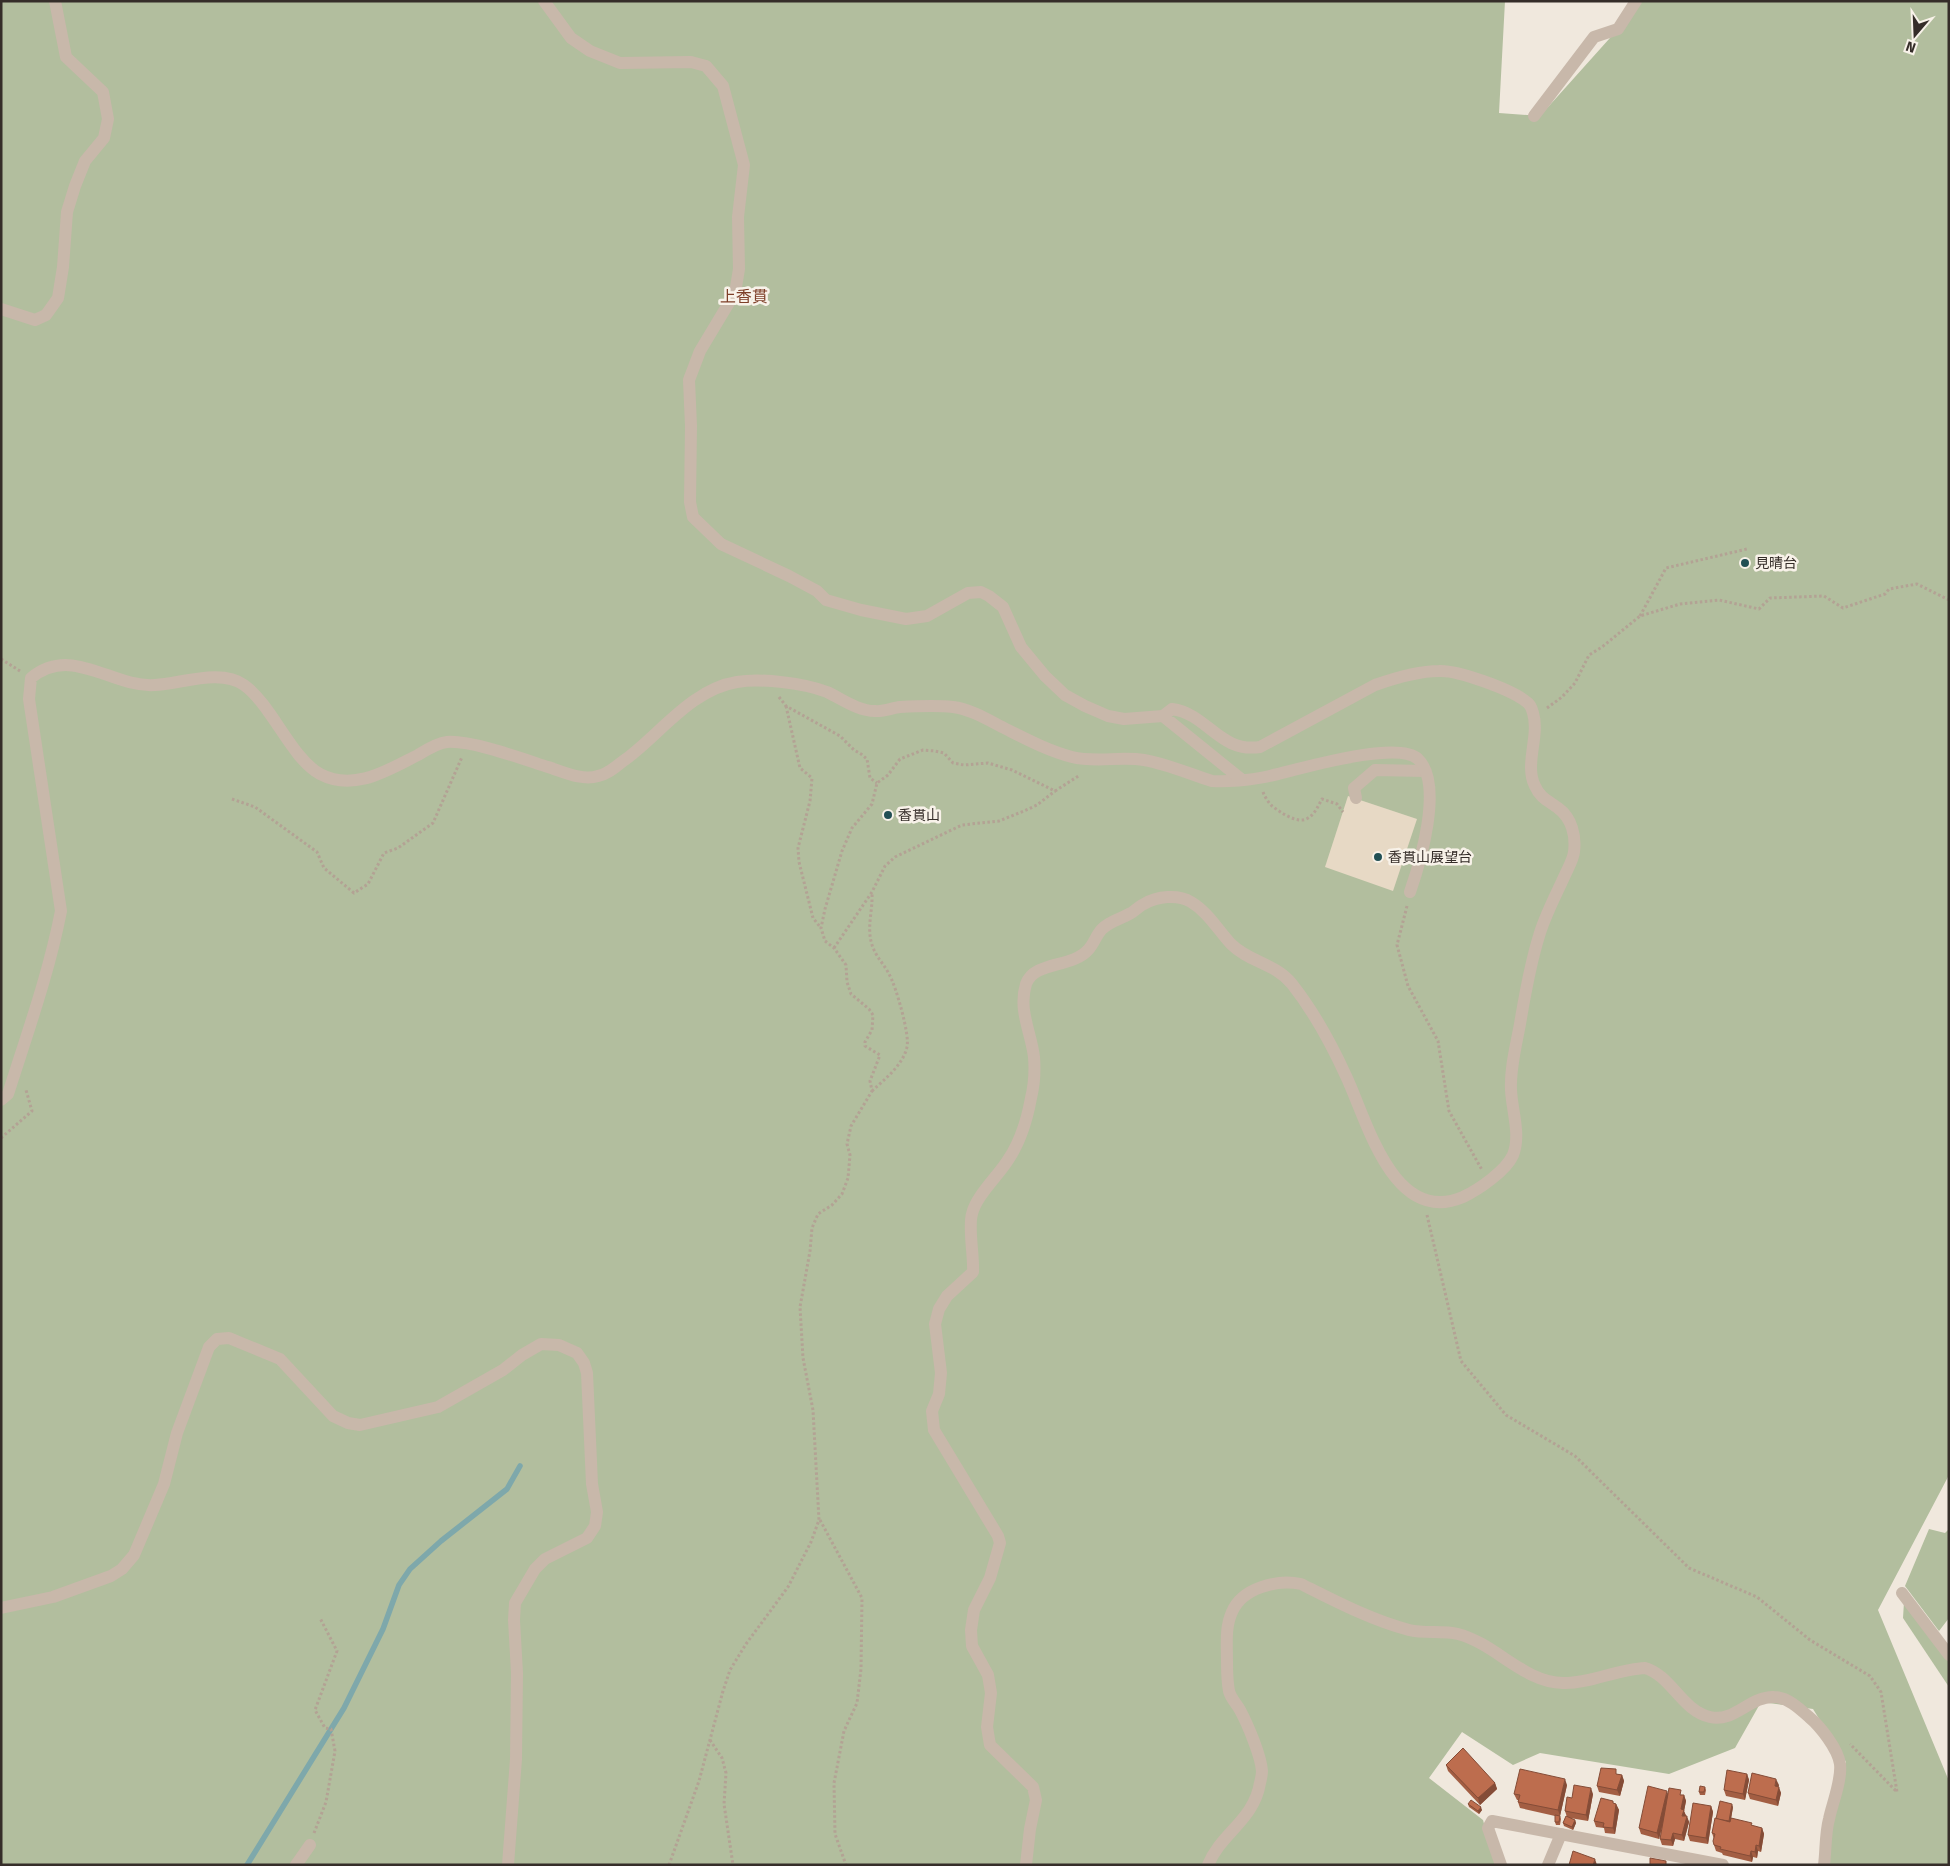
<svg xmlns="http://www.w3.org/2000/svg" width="1950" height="1866" viewBox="0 0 1950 1866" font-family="'Fira Sans','Noto Sans JP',sans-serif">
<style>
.green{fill:#b2be9e}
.plaza{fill:#e7d9c5}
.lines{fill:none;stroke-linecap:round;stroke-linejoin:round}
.stream{stroke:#7ea8ab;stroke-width:5.5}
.path{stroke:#b3a294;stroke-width:3;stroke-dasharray:2.5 2.5;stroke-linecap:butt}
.minor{stroke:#c8b8aa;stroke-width:12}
.wall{fill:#a35e43}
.shaded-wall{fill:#844c37}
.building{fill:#bd6d4e;stroke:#844c37}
.poi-dot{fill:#214f54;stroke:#f8f2e9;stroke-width:2}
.labels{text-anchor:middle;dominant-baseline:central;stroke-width:5;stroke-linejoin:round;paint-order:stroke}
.poi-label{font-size:14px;fill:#352d29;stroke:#f8f2e9;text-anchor:start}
.quarter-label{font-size:16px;fill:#7e3f28;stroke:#f8f2e9}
</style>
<rect width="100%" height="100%" fill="#f0e8dd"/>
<g class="green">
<path d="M 1,1 L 1505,1 L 1499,113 L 1540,116 L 1618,29 L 1641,1 L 1949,1 L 1949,1475 L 1878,1610 L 1949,1781 L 1949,1865 L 1829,1865 L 1832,1823 L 1846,1762 L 1813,1709 L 1761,1702 L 1735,1748 L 1669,1774 L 1540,1753 L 1513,1765 L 1462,1732 L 1429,1778 L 1483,1820 L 1495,1865 L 1,1865 Z"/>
<path d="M 1929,1529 L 1945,1533 L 1949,1529 L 1949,1618 L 1939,1631 L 1905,1586 Z"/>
<path d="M 1904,1602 L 1949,1662 L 1949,1687 L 1903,1618 Z"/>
</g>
<path class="plaza" d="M 1348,796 L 1417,819 L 1393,891 L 1325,867 Z"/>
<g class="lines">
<path class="stream" d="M 247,1865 L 344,1708 L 383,1629 L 399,1585 L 410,1569 L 441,1541 L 507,1489 L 520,1466"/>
<g class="path">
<path d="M 1640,616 L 1666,568 L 1747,549"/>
<path d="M 1,659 L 20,671"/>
<path d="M 779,697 L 786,706 L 840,736 L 854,750 L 861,754 L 867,759 L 870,778 L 877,783"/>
<path d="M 786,706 L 800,768 L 812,778 L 810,801 L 798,848 L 799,862 L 813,918 L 821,928"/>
<path d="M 1547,708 L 1562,697 L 1575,683 L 1589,655 L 1602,647 L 1640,616 L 1680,604 L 1719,600 L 1759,609 L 1770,598 L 1824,596 L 1843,608 L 1885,594 L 1889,589 L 1917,584 L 1949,600"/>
<path d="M 1263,792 C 1265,797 1268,802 1272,806 C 1280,812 1298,825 1308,818 C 1315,814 1318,806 1322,799 L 1337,804 L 1343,812"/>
<path d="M 232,799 L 255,807 L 317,852 L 324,868 L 354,893 L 368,884 L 384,853 L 398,848 L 433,823 L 462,757"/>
<path d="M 1407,906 L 1397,945 L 1408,986 L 1438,1041 L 1449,1111 L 1482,1170"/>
<path d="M 834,948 L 872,892 L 885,866 L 895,857 L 962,825 L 999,821 L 1024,811 L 1037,805 L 1055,791"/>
<path d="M 872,1091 C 885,1079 903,1065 907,1047 C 910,1035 896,987 890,976 C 886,967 878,959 874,950 C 865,930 873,913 872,893"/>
<path d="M 1,1138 L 32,1111 L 26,1090"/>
<path d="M 1427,1215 L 1461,1361 L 1506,1415 L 1575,1456 L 1689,1568 L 1757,1597 L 1810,1640 L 1870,1676 L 1881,1692 L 1897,1792 L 1850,1744"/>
<path d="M 820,1520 L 862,1598 L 861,1669 L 857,1703 L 844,1731 L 834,1783 L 835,1834 L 846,1865"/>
<path d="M 710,1740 L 722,1758 L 726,1773 L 724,1804 L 733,1865"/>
<path d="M 314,1833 L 326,1802 L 335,1751 L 331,1729 L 325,1728 L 315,1710 L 337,1651 L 320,1618"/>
<path d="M 669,1865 L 699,1781 L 723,1691 L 730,1670 L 746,1644 L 788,1587 L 811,1542 L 819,1520 L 813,1410 L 803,1358 L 800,1307 L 810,1251 L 812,1228 L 818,1214 L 832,1205 L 842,1194 L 848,1178 L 850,1155 L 847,1144 L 851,1126 L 872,1091 L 870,1081 L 880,1055 L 865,1046 L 865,1042 L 872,1030 L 873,1015 L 869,1009 L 851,994 L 847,982 L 846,965 L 834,948 L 825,941 L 821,928 L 825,909 L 842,851 L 852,828 L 872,804 L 877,783 L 888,775 L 900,759 L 923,750 L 935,751 L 944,753 L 953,763 L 964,765 L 988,763 L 1012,770 L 1055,791 L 1080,775"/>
</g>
<g class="minor">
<path d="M 544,1 L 571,38 L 590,51 L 620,63 L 691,62 L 706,66 L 723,86 L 744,165 L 738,217 L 739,269 L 736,287 L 730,301 L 700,351 L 689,380 L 691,426 L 690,502 L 693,517 L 721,544 L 789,576 L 817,591 L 826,600 L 861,610 L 906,619 L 927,616 L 968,593 L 981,592 L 989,596 L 1003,607 L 1021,647 L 1045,676 L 1065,695 L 1085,706 L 1108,716 L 1124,719 L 1163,716"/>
<path d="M 1534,116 L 1594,37 L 1618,29 L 1636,1"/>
<path d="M 1,309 L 35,320 L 46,315 L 58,298 L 63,267 L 67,212 L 75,186 L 85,161 L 104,138 L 108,119 L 103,92 L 66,57 L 55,1"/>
<path d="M 1356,798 L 1354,788 L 1375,770 L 1425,771"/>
<path d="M 1,1100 L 8,1094 C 27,1034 49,973 61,911 L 29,699 L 31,678 C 72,644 112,688 155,685 C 180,684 221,668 244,685 C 272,705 291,758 320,774 C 354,792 388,770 418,755 C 426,750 437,743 447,742 C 471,740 523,759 548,767 C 564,772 582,781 598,776 C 609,774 617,765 626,759 C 660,734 692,689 737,682 C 761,678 804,683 827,692 C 842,699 858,711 875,711 C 883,712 892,708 900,707 C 917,706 936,705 953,707 C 971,709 990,721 1006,729 C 1028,740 1049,751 1072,757 C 1096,763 1120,756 1144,760 C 1167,764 1190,774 1212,781 C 1227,782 1251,780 1265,777 C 1294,771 1396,739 1418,759 C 1444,784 1420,863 1410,892"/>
<path d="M 1902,1593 L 1949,1655"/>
<path d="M 1,1608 L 53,1597 L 111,1576 L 122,1569 L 134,1555 L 164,1484 L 177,1433 L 209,1347 L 217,1339 L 229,1338 L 280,1359 L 333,1416 L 348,1423 L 360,1425 L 438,1407 L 503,1370 L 522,1355 L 541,1344 L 559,1345 L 577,1353 L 584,1363 L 587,1373 L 592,1484 L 597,1512 L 595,1526 L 587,1538 L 545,1559 L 535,1569 L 515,1603 L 514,1620 L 517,1673 L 516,1759 L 508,1865"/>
<path d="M 296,1865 L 310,1845"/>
<path d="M 1026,1865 L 1030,1829 L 1036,1800 L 1033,1787 L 990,1745 L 987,1727 L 991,1693 L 988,1675 L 972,1646 L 971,1630 L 974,1610 L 990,1578 L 1000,1543 L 998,1536 L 934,1430 L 932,1411 L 939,1394 L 941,1373 L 935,1324 L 939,1309 L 947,1296 L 973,1272 C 974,1256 968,1227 972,1214 C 976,1196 998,1176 1008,1160 C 1021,1141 1027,1120 1031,1098 C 1034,1086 1035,1070 1034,1057 C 1031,1032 1018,1010 1026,984 C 1034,961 1072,968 1088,950 C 1094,944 1096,935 1102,929 C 1110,921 1121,919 1131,913 C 1135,911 1139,906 1144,904 C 1157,896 1178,894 1191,902 C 1208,912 1218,930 1231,944 C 1249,962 1275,963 1292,984 C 1314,1012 1331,1043 1346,1076 C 1367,1120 1393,1227 1463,1197 C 1478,1190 1506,1171 1513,1155 C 1521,1135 1512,1111 1511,1090 C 1510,1068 1516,1046 1520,1024 C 1525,994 1530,965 1539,936 C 1545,915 1556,895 1565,875 C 1568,868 1573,860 1574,852 C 1576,836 1572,818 1558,808 C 1549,801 1540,798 1535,786 C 1524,765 1540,736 1533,713 C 1531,706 1530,704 1524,700 C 1509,689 1458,670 1439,671 C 1418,671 1395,678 1375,685 L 1260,747 C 1219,753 1208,714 1172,709 L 1163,716 L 1241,779"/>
<path d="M 1208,1865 C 1221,1833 1254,1820 1260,1783 C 1261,1779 1262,1775 1262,1771 C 1261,1756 1248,1725 1240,1710 C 1237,1704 1231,1699 1229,1691 C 1227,1681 1227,1670 1227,1661 C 1227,1644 1225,1627 1232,1612 C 1242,1588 1277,1579 1301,1584 C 1335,1601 1371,1620 1409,1630 C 1425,1634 1442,1630 1458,1634 C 1496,1644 1523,1682 1563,1683 C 1588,1684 1619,1669 1645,1668 C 1672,1676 1681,1710 1710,1717 C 1734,1723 1750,1696 1774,1697 C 1787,1697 1799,1708 1809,1717 C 1820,1726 1838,1749 1840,1764 C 1842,1780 1832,1804 1829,1819 C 1825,1834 1826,1850 1824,1865"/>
<path d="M 1501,1865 L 1488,1828 L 1492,1821 L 1723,1865"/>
<path d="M 1548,1865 L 1561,1834"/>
</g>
</g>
<g class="wall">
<path d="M 1446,1765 L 1495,1783 L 1497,1789 L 1480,1805 L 1448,1771 Z"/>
<path d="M 1618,1774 L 1622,1775 L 1624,1781 L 1620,1796 L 1599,1792 L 1597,1786 Z"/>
<path d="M 1747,1774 L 1749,1780 L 1745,1800 L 1726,1796 L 1724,1790 Z"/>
<path d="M 1567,1785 L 1560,1816 L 1561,1819 L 1560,1825 L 1556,1825 L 1555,1822 L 1555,1816 L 1520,1808 L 1518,1802 L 1518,1800 L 1517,1800 L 1514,1794 Z"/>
<path d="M 1779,1785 L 1778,1787 L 1781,1793 L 1778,1806 L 1750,1799 L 1748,1793 Z"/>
<path d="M 1705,1787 L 1706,1790 L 1705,1795 L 1700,1795 L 1699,1792 Z"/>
<path d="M 1593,1794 L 1588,1821 L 1570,1818 L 1575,1820 L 1576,1823 L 1573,1830 L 1564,1826 L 1563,1823 L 1567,1817 L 1565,1811 L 1572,1798 Z"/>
<path d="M 1668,1794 L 1684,1795 L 1686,1801 L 1684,1811 L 1689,1822 L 1684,1841 L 1675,1839 L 1673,1846 L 1662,1845 L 1660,1839 L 1663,1824 L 1659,1839 L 1641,1834 L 1639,1828 Z"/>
<path d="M 1614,1803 L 1616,1804 L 1619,1810 L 1615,1834 L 1605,1833 L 1604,1828 L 1596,1827 L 1594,1821 Z"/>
<path d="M 1468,1804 L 1482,1810 L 1479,1814 L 1469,1807 Z"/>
<path d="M 1711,1806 L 1713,1812 L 1708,1844 L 1690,1841 L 1688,1835 Z"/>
<path d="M 1733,1807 L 1731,1818 L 1753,1826 L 1762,1828 L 1764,1834 L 1761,1852 L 1758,1851 L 1757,1858 L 1753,1857 L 1752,1862 L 1723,1855 L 1722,1853 L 1716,1851 L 1714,1845 L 1714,1839 L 1712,1833 L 1716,1819 Z"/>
</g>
<g class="shaded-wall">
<path d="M 1747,1774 L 1749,1780 L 1745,1800 L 1743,1794 Z"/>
<path d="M 1622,1775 L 1624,1781 L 1620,1796 L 1617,1790 Z"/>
<path d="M 1565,1779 L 1567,1785 L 1560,1816 L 1558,1810 Z"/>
<path d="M 1776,1779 L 1779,1785 L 1777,1792 L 1775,1786 Z"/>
<path d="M 1495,1783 L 1497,1789 L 1480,1805 L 1478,1798 Z"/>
<path d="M 1779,1787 L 1781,1793 L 1778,1806 L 1776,1800 Z"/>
<path d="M 1591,1788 L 1593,1794 L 1588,1821 L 1586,1815 Z"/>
<path d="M 1667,1791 L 1669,1797 L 1659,1839 L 1657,1833 Z"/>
<path d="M 1684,1795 L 1686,1801 L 1684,1811 L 1686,1816 L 1685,1822 L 1681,1809 Z"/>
<path d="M 1616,1804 L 1619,1810 L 1615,1834 L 1613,1828 Z"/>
<path d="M 1732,1804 L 1733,1807 L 1730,1825 L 1729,1822 Z"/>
<path d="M 1711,1806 L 1713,1812 L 1708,1844 L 1706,1838 Z"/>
<path d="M 1481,1807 L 1482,1810 L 1479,1814 L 1478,1811 Z"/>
<path d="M 1687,1816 L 1689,1822 L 1684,1841 L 1682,1835 Z"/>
<path d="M 1575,1820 L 1576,1823 L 1573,1830 L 1572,1827 Z"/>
<path d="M 1762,1828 L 1764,1834 L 1761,1852 L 1759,1846 Z"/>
<path d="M 1673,1833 L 1675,1839 L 1673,1846 L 1671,1840 Z"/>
<path d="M 1756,1845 L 1758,1851 L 1757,1858 L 1755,1852 Z"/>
<path d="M 1751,1851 L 1753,1857 L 1752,1862 L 1750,1856 Z"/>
<path d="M 1595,1859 L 1597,1865 L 1593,1865 Z"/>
</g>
<g class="building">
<path d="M 1463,1748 L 1495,1783 L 1478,1798 L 1446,1765 Z"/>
<path d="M 1601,1768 L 1616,1769 L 1616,1774 L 1622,1775 L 1617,1790 L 1597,1786 Z"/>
<path d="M 1520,1769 L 1565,1779 L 1558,1810 L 1518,1802 L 1520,1795 L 1514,1794 Z"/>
<path d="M 1727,1770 L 1747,1774 L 1743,1794 L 1724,1790 Z"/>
<path d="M 1752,1773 L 1776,1779 L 1775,1786 L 1779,1787 L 1776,1800 L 1748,1793 Z"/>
<path d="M 1574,1785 L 1591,1788 L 1586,1815 L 1565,1811 L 1567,1797 L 1572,1798 Z"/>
<path d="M 1648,1786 L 1667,1791 L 1657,1833 L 1639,1828 Z"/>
<path d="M 1700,1786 L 1705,1787 L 1704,1792 L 1699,1792 Z"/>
<path d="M 1669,1788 L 1681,1790 L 1680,1795 L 1684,1795 L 1681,1809 L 1684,1810 L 1682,1816 L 1687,1816 L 1682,1835 L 1673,1833 L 1671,1840 L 1660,1839 Z"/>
<path d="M 1601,1798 L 1613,1801 L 1613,1803 L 1616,1804 L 1613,1828 L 1603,1827 L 1604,1823 L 1594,1821 Z"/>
<path d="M 1471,1800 L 1481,1807 L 1478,1811 L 1468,1804 Z"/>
<path d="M 1720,1801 L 1732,1804 L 1729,1821 L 1716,1819 Z"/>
<path d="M 1693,1803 L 1711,1806 L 1706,1838 L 1688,1835 Z"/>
<path d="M 1555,1815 L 1560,1816 L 1559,1822 L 1555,1822 Z"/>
<path d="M 1566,1816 L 1575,1820 L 1572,1827 L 1563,1823 Z"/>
<path d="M 1715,1818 L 1730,1822 L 1731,1818 L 1752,1823 L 1751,1825 L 1762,1828 L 1759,1846 L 1756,1845 L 1755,1852 L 1751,1851 L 1750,1856 L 1720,1849 L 1721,1847 L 1714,1845 L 1713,1841 L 1715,1834 L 1712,1833 Z"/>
<path d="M 1573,1851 L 1595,1859 L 1593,1865 L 1569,1865 Z"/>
<path d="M 1650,1858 L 1666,1861 L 1666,1864 L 1667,1865 L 1650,1865 Z"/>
</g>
<g class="poi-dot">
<circle cx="1745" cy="563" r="5"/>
<circle cx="888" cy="815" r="5"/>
<circle cx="1378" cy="857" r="5"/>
</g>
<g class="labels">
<g class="poi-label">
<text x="1755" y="563">見晴台</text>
<text x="898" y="815">香貫山</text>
<text x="1388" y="857">香貫山展望台</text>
</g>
<g class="quarter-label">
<text x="744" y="296">上香貫</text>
</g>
</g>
<rect width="1950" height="1866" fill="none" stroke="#352d29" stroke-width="5"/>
<g transform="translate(1915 35) rotate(199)" stroke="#f8f2e9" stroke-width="4" paint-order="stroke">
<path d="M0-4L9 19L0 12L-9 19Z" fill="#352d29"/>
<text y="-8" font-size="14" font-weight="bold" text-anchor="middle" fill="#352d29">N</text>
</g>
</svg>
